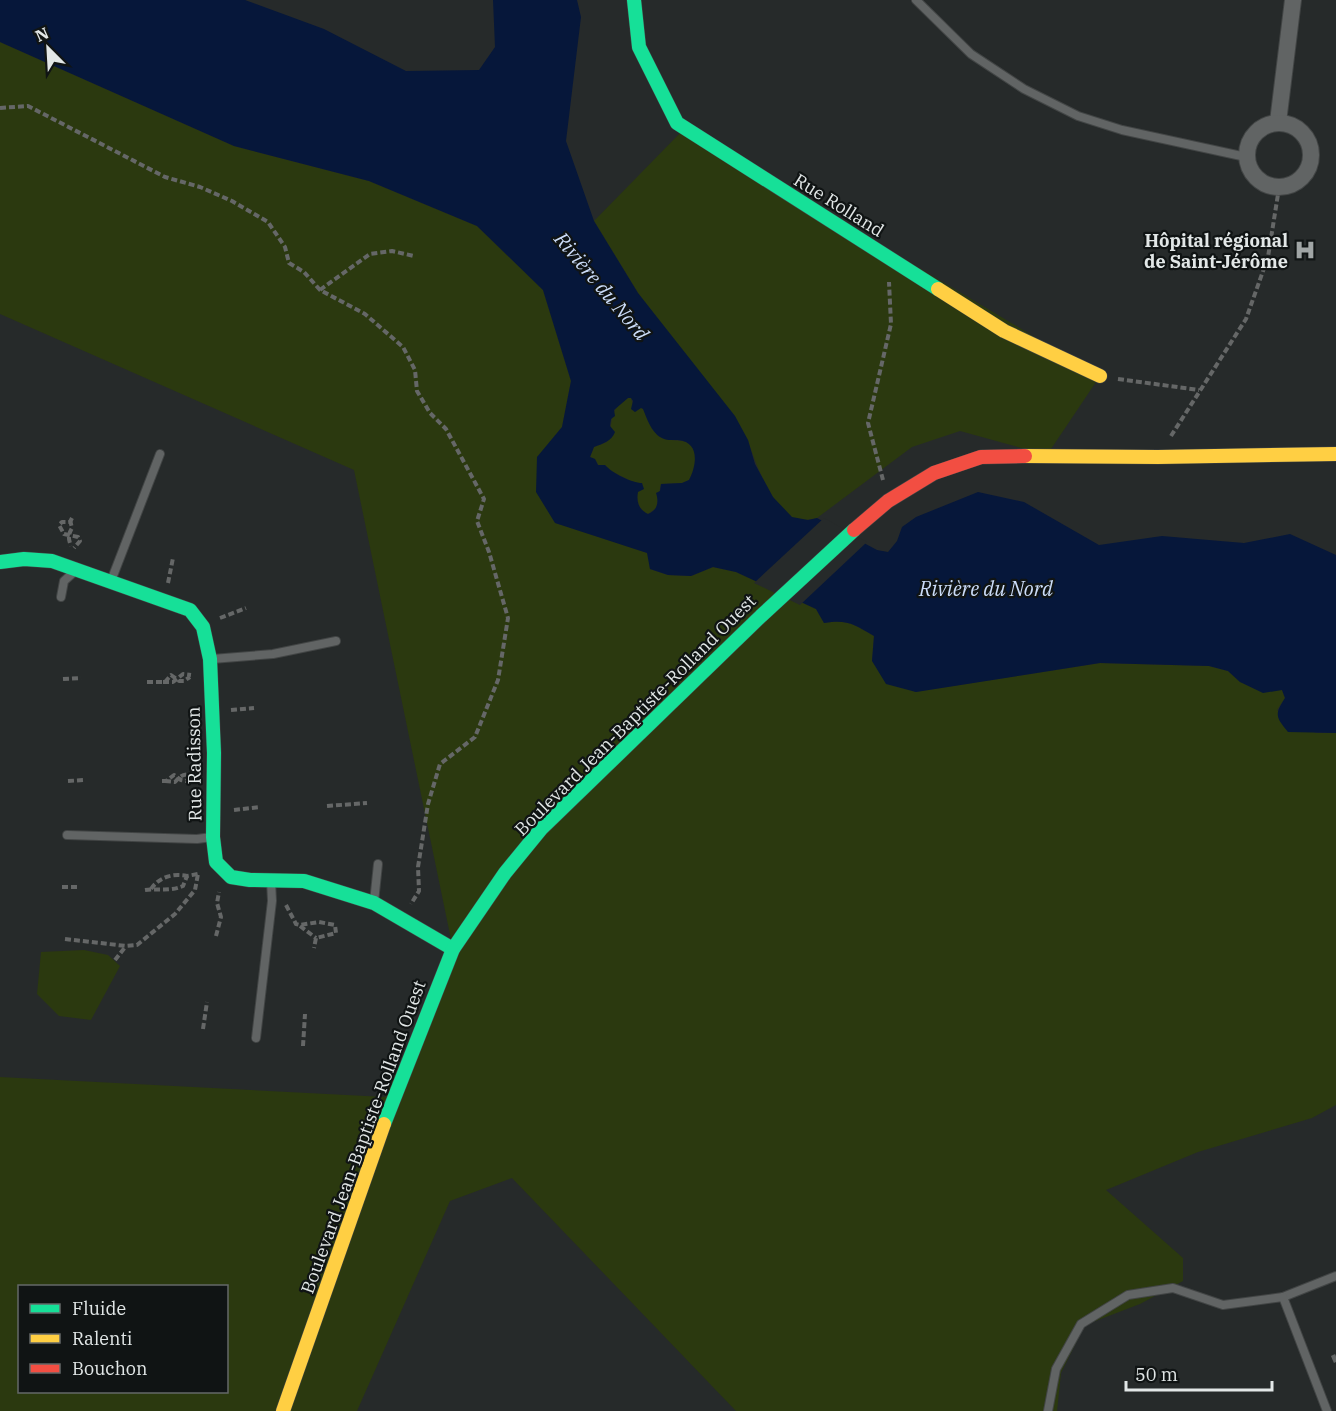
<svg xmlns="http://www.w3.org/2000/svg" width="1336" height="1411" viewBox="0 0 1336 1411" font-family="'IBM Plex Serif',serif">
<style>
.green{fill:#2b390f;fill-rule:evenodd}
.water{fill:#06173a;fill-rule:evenodd}
.pier{fill:#262a2a}
.lines{fill:none;stroke-linecap:round;stroke-linejoin:round}
.lane-casing{stroke:#424545;stroke-width:10}
.street-casing{stroke:#424545;stroke-width:18}
.fast-casing{stroke:#424545;stroke-width:15}
.slow-casing{stroke:#424545;stroke-width:15}
.jam-casing{stroke:#424545;stroke-width:15}
.path{stroke:#656767;stroke-width:4;stroke-dasharray:6 3;stroke-linecap:butt}
.lane{stroke:#616464;stroke-width:8}
.street{stroke:#616464;stroke-width:16}
.fast{stroke:#16e098;stroke-width:14}
.slow{stroke:#ffcf43;stroke-width:14}
.jam{stroke:#f24e42;stroke-width:14}
.rail{stroke:#626565;stroke-width:4.5;stroke-dasharray:8 8;stroke-linecap:butt}
.labels{text-anchor:middle;dominant-baseline:central;stroke-width:4.5;stroke-linejoin:round;paint-order:stroke}
.street-label{font-size:18px;fill:#e2e7e7;stroke:#101414}
.poi-label{font-size:18px;font-weight:bold;fill:#e2e7e7;stroke:#101414;text-anchor:end}
.water-label{font-size:20px;font-style:italic;fill:#ccddf9;stroke:#101414}
</style>
<rect width="100%" height="100%" fill="#262a2a"/>
<g class="green">
<path d="M 0,42 L 234,146 L 369,181 L 477,226 L 543,290 L 571,381 L 562,427 L 537,458 L 556,523 L 648,553 L 650,569 L 668,575 L 691,576 L 713,567 L 736,572 L 816,609 L 824,623 C 847,619 854,624 874,636 L 872,661 L 915,692 L 1100,663 L 1209,666 L 1228,671 L 1240,682 L 1282,690 L 1285,698 L 1277,710 L 1316,733 L 1336,733 L 1336,1105 L 1312,1118 L 1198,1152 L 1106,1190 L 1183,1258 L 1183,1281 L 1140,1304 L 1085,1325 L 1061,1373 L 1057,1411 L 736,1411 L 512,1178 L 450,1201 L 357,1411 L 0,1411 L 0,1077 L 385,1097 L 453,949 L 354,470 L 0,314 ZM 20,1286 L 226,1286 L 226,1392 L 20,1392 Z"/>
<path d="M 685,128 L 1100,376 L 1047,455 L 960,431 L 912,447 L 817,518 C 810,520 801,521 793,518 C 773,509 754,461 748,440 L 638,293 L 594,221 Z"/>
<path d="M 628,398 L 631,398 L 635,412 L 641,407 L 643,409 L 658,436 C 663,437 668,440 672,440 C 677,441 681,440 686,442 C 702,450 695,469 689,480 L 682,483 L 661,484 L 656,508 L 648,514 C 634,507 639,495 635,483 L 611,471 L 605,465 L 599,466 L 595,459 L 590,457 L 594,447 L 607,442 C 614,425 607,409 628,398 Z"/>
<path d="M 84,950 L 108,955 L 120,966 L 91,1020 L 59,1016 L 37,994 L 41,952 Z"/>
</g>
<path class="water" d="M 0,0 L 245,0 L 324,29 L 406,71 L 479,70 L 495,47 L 493,0 L 577,0 L 581,17 L 566,141 L 594,221 L 638,293 L 735,416 L 748,440 L 755,464 L 773,497 L 792,517 L 808,520 L 817,518 L 877,550 L 888,552 L 897,541 L 902,527 L 916,517 L 978,492 L 1024,502 L 1099,545 L 1162,536 L 1244,543 L 1290,534 L 1336,555 L 1336,733 L 1288,732 C 1276,717 1274,715 1285,698 L 1282,690 L 1263,693 L 1240,682 L 1228,671 L 1209,666 L 1100,663 L 916,692 L 886,684 L 872,661 L 874,636 C 854,624 847,619 824,623 L 816,609 L 736,572 L 713,567 L 691,576 L 668,575 L 650,569 L 647,553 L 555,523 L 536,492 L 537,457 L 562,427 L 571,381 L 543,290 L 477,226 L 369,181 L 234,146 L 0,42 ZM 628,398 L 631,398 L 633,401 L 631,409 L 635,412 L 641,408 L 643,409 C 647,419 651,431 660,437 C 666,441 671,440 678,440 C 701,442 696,467 689,480 L 682,483 L 661,484 L 660,491 L 656,493 C 659,502 658,510 648,514 C 639,510 636,502 638,492 L 644,489 L 642,483 C 632,483 612,473 605,465 L 598,465 L 595,459 L 590,457 L 594,447 C 602,444 612,441 615,432 L 610,426 L 611,419 L 615,416 L 614,410 Z"/>
<path class="pier" d="M 824,518 L 867,542 L 800,605 L 754,583 Z"/>
<g class="lines">
<defs>
<g id="lane">
<path d="M 916,0 L 971,54 L 1024,89 L 1078,116 L 1122,130 L 1246,157"/>
<path d="M 111,581 L 160,454"/>
<path d="M 61,597 L 64,581 L 74,572"/>
<path d="M 212,659 L 273,654 L 336,641"/>
<path d="M 67,835 L 197,839 L 212,837"/>
<path d="M 374,902 L 378,864"/>
<path d="M 256,1038 L 272,901 L 271,881"/>
<path d="M 1283,1297 L 1336,1276"/>
<path d="M 1048,1411 L 1056,1369 L 1081,1324 L 1128,1295 L 1173,1288 L 1223,1305 L 1283,1297 L 1327,1411"/>
</g>
<g id="street">
<path d="M 1278,122 L 1293,0"/>
<circle cx="1279" cy="155" r="32"/>
</g>
<g id="fast">
<path d="M 634,0 L 639,47 L 677,123 L 938,289"/>
<path d="M 0,562 L 24,559 L 52,561 L 190,610 L 203,627 L 210,659 L 214,753 L 213,837 L 216,862 L 231,877 L 250,880 L 304,881 L 374,903 L 453,949"/>
<path d="M 384,1124 L 453,949 L 505,873 L 541,829 L 761,616 L 854,530"/>
</g>
<g id="slow">
<path d="M 938,289 L 1004,331 L 1100,376"/>
<path d="M 1025,456 L 1158,457 L 1336,454"/>
<path d="M 283,1411 L 384,1124"/>
</g>
<path id="jam" d="M 854,530 L 888,501 L 934,473 L 981,457 L 1025,456"/>
</defs>
<use href="#lane" class="lane-casing"/>
<use href="#street" class="street-casing"/>
<use href="#fast" class="fast-casing"/>
<use href="#slow" class="slow-casing"/>
<use href="#jam" class="jam-casing"/>
<g class="path">
<path d="M 0,108 L 28,106 L 165,177 L 200,187 L 232,201 L 268,222 L 285,247 L 289,263 L 304,272 L 320,290 L 365,314 L 403,347 L 415,370 L 417,391 L 430,413 L 446,429 L 484,499 L 477,521 L 489,552 L 508,618 L 498,680 L 475,737 L 440,764 L 428,804 L 418,867 L 419,891 L 411,904"/>
<path d="M 320,290 L 370,254 L 392,251 L 414,256"/>
<path d="M 1118,379 L 1199,390"/>
<path d="M 1171,436 L 1246,319 L 1268,257 L 1279,188"/>
<path d="M 883,480 L 868,423 L 891,324 L 889,282"/>
<path d="M 72,518 L 70,522 L 62,522 L 59,525 L 64,534 L 78,537 L 80,541 L 74,548"/>
<path d="M 70,520 L 72,528 C 68,535 68,538 71,546"/>
<path d="M 168,583 L 173,558"/>
<path d="M 220,618 L 246,608"/>
<path d="M 63,679 L 81,678"/>
<path d="M 147,682 L 165,682 L 171,675 L 179,681 L 184,681 L 190,677"/>
<path d="M 163,682 L 173,682 L 183,674 L 191,675"/>
<path d="M 231,710 L 254,708"/>
<path d="M 68,781 L 84,780"/>
<path d="M 162,781 L 166,781 L 174,775 L 181,780 L 186,781 L 193,775"/>
<path d="M 165,781 L 175,782 C 182,774 184,774 194,775"/>
<path d="M 327,806 L 367,803"/>
<path d="M 234,810 L 260,807"/>
<path d="M 62,887 L 79,887"/>
<path d="M 151,889 C 159,877 173,873 187,876"/>
<path d="M 145,890 C 159,888 169,892 183,886 L 187,876 L 198,874"/>
<path d="M 286,905 L 296,924 L 300,925 L 319,922 L 335,925 L 336,933 L 316,938 L 314,948"/>
<path d="M 300,926 L 316,938"/>
<path d="M 216,936 L 221,917 L 217,903 L 219,892"/>
<path d="M 65,939 L 126,946 L 137,945 L 175,914 L 195,890 L 198,874"/>
<path d="M 115,960 L 126,946"/>
<path d="M 203,1029 L 207,1002"/>
<path d="M 303,1046 L 305,1014"/>
</g>
<use href="#lane" class="lane"/>
<use href="#street" class="street"/>
<use href="#fast" class="fast"/>
<use href="#slow" class="slow"/>
<use href="#jam" class="jam"/>
<path class="rail" d="M 1333,1355 L 1336,1362"/>
</g>
<defs>
<symbol id="hospital-bare" viewBox="-9 -9 18 18"><path d="M-5-5h3v3.5h4V-5h3V5h-3V1.5h-4V5h-3Z" fill="#a0a5a5" stroke="#101414" stroke-width="2.5" paint-order="stroke"/></symbol>
</defs>
<g fill-rule="evenodd">
<use href="#hospital-bare" x="1290" y="235" width="30" height="30"/>
</g>
<g class="labels">
<g class="street-label">
<text transform="translate(839 205) rotate(32)">Rue Rolland</text>
<text transform="translate(635 715) rotate(-45)">Boulevard Jean-Baptiste-Rolland Ouest</text>
<text transform="translate(194 764) rotate(-91)">Rue Radisson</text>
<text transform="translate(363 1137) rotate(-70)">Boulevard Jean-Baptiste-Rolland Ouest</text>
</g>
<g class="poi-label">
<text x="1288" y="240">Hôpital régional<tspan x="1288" dy="21">de Saint-Jérôme</tspan></text>
</g>
<g class="water-label">
<text transform="translate(602 286) rotate(50)">Rivière du Nord</text>
<text x="986" y="588">Rivière du Nord</text>
</g>
</g>
<rect x="18" y="1285" width="210" height="108" fill="#101414" stroke="#646868" stroke-width="1.5"/>
<rect x="30" y="1304" width="30" height="9" fill="#16e098" stroke="#646868" stroke-width="1.5"/>
<text x="72" y="1315" font-size="18" fill="#e2e7e7">Fluide</text>
<rect x="30" y="1334" width="30" height="9" fill="#ffcf43" stroke="#646868" stroke-width="1.5"/>
<text x="72" y="1345" font-size="18" fill="#e2e7e7">Ralenti</text>
<rect x="30" y="1364" width="30" height="9" fill="#f24e42" stroke="#646868" stroke-width="1.5"/>
<text x="72" y="1375" font-size="18" fill="#e2e7e7">Bouchon</text>
<g transform="translate(48 48) rotate(336)" stroke="#101414" stroke-width="4.5" paint-order="stroke">
<path d="M0-4.5L10 22L0 15L-10 22Z" fill="#e2e7e7"/>
<text y="-9" font-size="16" font-weight="bold" text-anchor="middle" fill="#e2e7e7">N</text>
</g>
<path d="M1126 1381v9h146v-9" fill="none" stroke="#e2e7e7" stroke-width="3"/>
<text x="1135" y="1381" font-size="18" fill="#e2e7e7" stroke="#101414" stroke-width="4.5" paint-order="stroke">50 m</text>
</svg>
